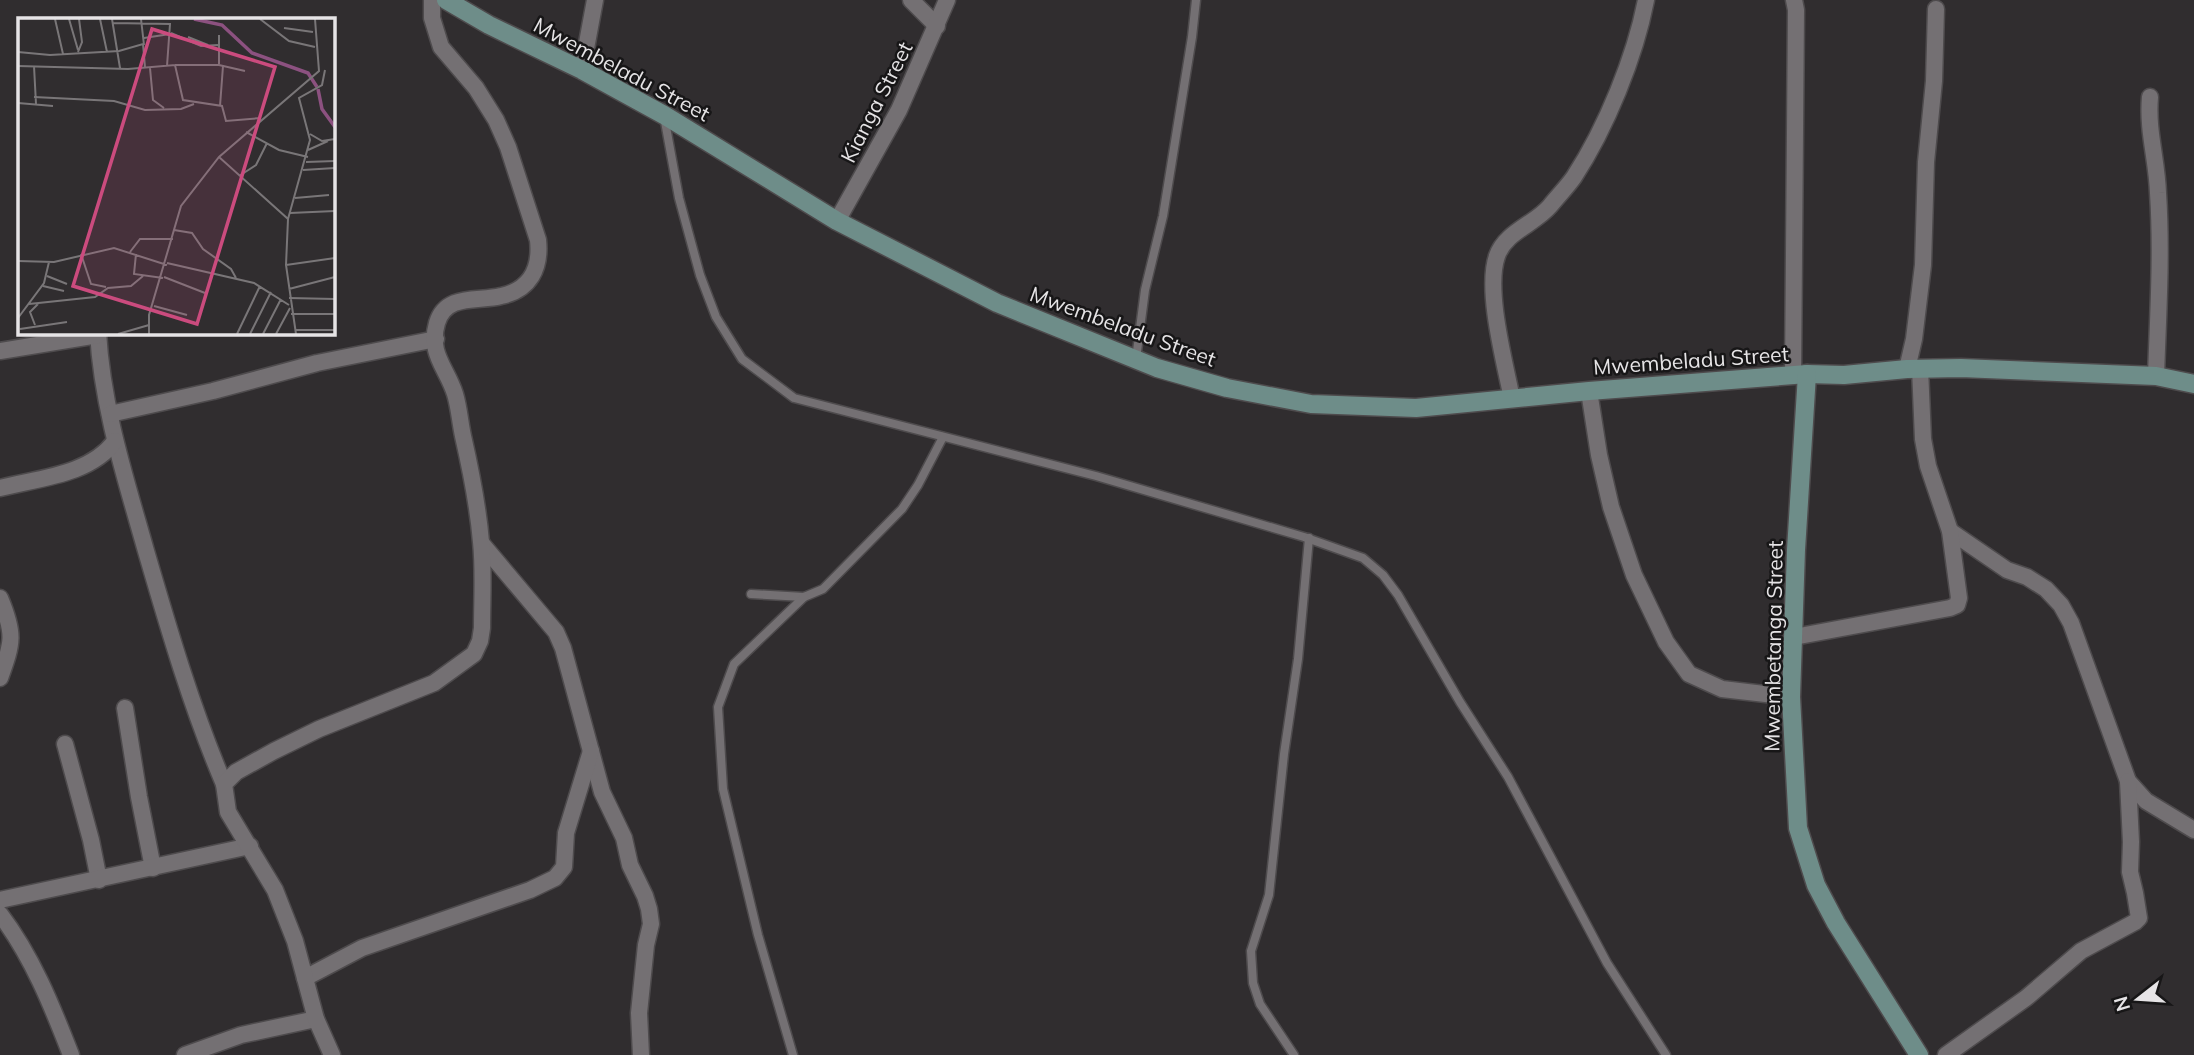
<svg xmlns="http://www.w3.org/2000/svg" width="2194" height="1055" viewBox="0 0 2194 1055" font-family="Mulish,sans-serif">
<style>
.lines{fill:none;stroke-linecap:round;stroke-linejoin:round}
.lane-casing{stroke:#4e4b4d;stroke-width:11}
.street-casing{stroke:#4e4b4d;stroke-width:19}
.secondary-casing{stroke:#4e4b4d;stroke-width:21}
.lane{stroke:#747073;stroke-width:8}
.street{stroke:#747073;stroke-width:16}
.secondary{stroke:#6e8d89;stroke-width:18}
.labels{text-anchor:middle;dominant-baseline:central;stroke-width:5;stroke-linejoin:round;paint-order:stroke}
.street-label{font-size:21px;fill:#e6e4e6;stroke:#171617}
.inset-river{fill:none;stroke:#8c5180;stroke-width:3.5}
.inset-road{fill:none;stroke:#797678;stroke-width:2}
.view{fill:#cb4b7e;fill-opacity:0.15;stroke:#cb4b7e;stroke-width:3.5}
.inset-edge{fill:none;stroke:#e6e4e6;stroke-width:3.5}
</style>
<rect width="100%" height="100%" fill="#302d2f"/>
<g class="lines">
<defs>
<g id="lane">
<path d="M 664,116 L 679,198 L 700,275 L 716,317 L 742,359 L 794,398 L 1096,476 L 1304,537 L 1363,558 L 1383,575 L 1398,595 L 1460,702 L 1508,777 L 1607,963 L 1666,1055"/>
<path d="M 1136,359 L 1145,290 L 1163,216 L 1192,37 L 1196,0"/>
<path d="M 751,594 L 804,597 L 823,589 L 902,509 L 918,485 L 943,437"/>
<path d="M 793,1055 L 758,935 L 723,789 L 718,707 L 734,664 L 804,597"/>
<path d="M 1294,1055 L 1260,1004 L 1253,983 L 1251,951 L 1269,895 L 1284,754 L 1298,659 L 1309,538"/>
</g>
<g id="street">
<path d="M 911,0 L 937,26"/>
<path d="M 582,70 L 595,0"/>
<path d="M 2150,97 C 2147,131 2157,160 2158,193 C 2162,254 2158,315 2156,376"/>
<path d="M 837,221 L 899,110 L 947,0"/>
<path d="M 98,332 C 102,407 126,480 146,551 C 169,630 192,709 224,784"/>
<path d="M 0,351 L 98,335"/>
<path d="M 1907,369 L 1914,339 L 1923,265 L 1926,162 L 1934,81 L 1936,9"/>
<path d="M 1793,375 L 1796,10 L 1794,0"/>
<path d="M 1589,391 L 1599,455 L 1611,507 L 1634,575 L 1666,642 L 1689,674 L 1722,689 L 1791,697"/>
<path d="M 1512,399 C 1505,363 1485,290 1497,256 C 1505,232 1535,224 1550,206 C 1558,196 1567,187 1574,177 C 1606,128 1635,57 1646,0"/>
<path d="M 110,414 L 213,391 L 317,363 L 436,339"/>
<path d="M 0,488 C 39,478 90,475 115,441"/>
<path d="M 1950,531 L 2007,570 L 2027,577 L 2046,589 L 2061,605 L 2071,623 L 2128,781 L 2146,801 L 2194,830"/>
<path d="M 482,544 L 556,632 L 563,648 L 602,792 L 624,838 L 630,865 L 645,896 L 649,909 L 651,924 L 646,945 L 639,1013 L 641,1055"/>
<path d="M 0,598 C 15,634 13,642 0,678"/>
<path d="M 1794,637 L 1950,608 L 1957,605 L 1959,598 L 1950,531 L 1928,466 L 1923,439 L 1920,368"/>
<path d="M 125,708 L 139,797 L 153,868"/>
<path d="M 65,744 L 91,840 L 99,880"/>
<path d="M 0,900 L 250,846"/>
<path d="M 0,914 C 32,956 52,1006 71,1055"/>
<path d="M 305,978 L 362,948 L 530,890 L 555,878 L 564,867 L 566,833 L 591,751"/>
<path d="M 185,1055 L 241,1035 L 316,1019"/>
<path d="M 332,1055 L 316,1019 L 295,941 L 275,890 L 228,812 L 224,784 L 236,772 L 274,751 L 319,729 L 434,683 L 474,654 L 480,641 L 482,628 C 482,599 484,570 481,542 C 478,506 471,471 463,436 C 460,422 459,407 455,394 C 447,368 428,354 437,323 C 446,293 478,302 501,296 C 530,290 541,268 538,240 L 508,147 L 496,120 L 476,88 L 441,47 L 432,18 L 432,0"/>
<path d="M 1946,1055 L 2026,998 L 2081,951 L 2135,922 L 2139,918 L 2135,893 L 2130,872 L 2131,842 L 2128,781"/>
</g>
<g id="secondary">
<path d="M 446,0 L 489,25 L 582,70 L 664,115 L 837,221 L 997,303 L 1157,368 L 1227,388 L 1311,404 L 1416,408 L 1589,391 L 1807,374 L 1844,375 L 1907,369 L 1961,368 L 2156,376 L 2194,384"/>
<path d="M 1807,374 L 1796,550 L 1791,697 L 1798,828 L 1816,885 L 1836,923 L 1919,1055"/>
</g>
</defs>
<use href="#lane" class="lane-casing"/>
<use href="#street" class="street-casing"/>
<use href="#secondary" class="secondary-casing"/>
<use href="#lane" class="lane"/>
<use href="#street" class="street"/>
<use href="#secondary" class="secondary"/>
</g>
<g class="labels">
<g class="street-label">
<text transform="translate(622 69) rotate(28)">Mwembeladu Street</text>
<text transform="translate(876 102) rotate(-63)">Kianga Street</text>
<text transform="translate(1123 326) rotate(20)">Mwembeladu Street</text>
<text transform="translate(1691 360) rotate(-4)">Mwembeladu Street</text>
<text transform="translate(1773 646) rotate(-89)">Mwembetanga Street</text>
</g>
</g>
<g transform="translate(18 18)">
<rect width="317" height="317" fill="#302d2f"/>
<path class="inset-river" d="M 176,1 L 204,7 L 234,35 L 290,55 L 299,69M 300,71 L 304,91 L 317,109"/>
<path class="inset-road" d="M 37,1 L 45,36M 51,1 L 60,32M 82,1 L 89,34M 94,1 L 102,50M 123,1 L 126,27M 242,1 L 271,23 L 297,29M 95,5 L 152,6 L 149,48M 266,10 L 295,14M 153,15 L 183,28 L 200,27M 170,19 L 190,27M 126,20 L 152,16M 0,34 L 32,37 L 101,33 L 125,26 L 127,49M 60,34 L 64,24 L 61,1M 201,46 L 201,17M 157,47 L 201,47 L 227,53M 0,48 L 110,51 L 157,47 L 165,82 L 204,88 L 208,103 L 243,100M 16,48 L 18,86M 132,50 L 135,82 L 146,90M 16,79 L 96,83 L 127,92 L 163,91 L 176,86M 0,85 L 35,88M 202,88 L 205,48M 228,114 L 261,132 L 290,139M 292,116 L 304,123 L 317,121M 290,132 L 310,123M 201,139 L 270,201 L 268,247 L 278,316M 288,144 L 317,143M 285,152 L 317,150M 221,158 L 238,147 L 249,125M 277,180 L 311,177M 272,195 L 317,193M 270,201 L 292,122 L 281,80 L 304,67 L 307,52M 156,212 L 174,215 L 185,231 L 213,251 L 218,260M 112,234 L 122,221 L 155,221M 63,236 L 73,266 L 88,269M 118,236 L 116,256 L 145,260M 0,243 L 36,244 L 96,230 L 149,247M 149,245 L 236,265 L 271,287M 268,247 L 317,240M 29,258 L 49,266M 146,259 L 187,275M 25,268 L 46,273M 271,271 L 317,259M 271,280 L 317,281M 11,286 L 77,279 L 90,270 L 113,268 L 125,258M 136,288 L 169,297M 273,296 L 317,296M 0,300 L 26,265 L 31,244M 17,307 L 12,294 L 20,286M 2,311 L 49,304M 277,312 L 317,312M 100,316 L 131,307M 131,316 L 131,297 L 163,188 L 201,139 L 301,53 L 297,1M 219,316 L 242,268M 232,316 L 253,274M 245,316 L 263,281M 258,316 L 272,290"/>
<path class="view" d="M 134,11 L 257,49 L 179,306 L 55,268 Z"/>
<rect width="317" height="317" class="inset-edge"/>
</g>
<g transform="translate(2138 999) rotate(253)" stroke="#171617" stroke-width="5" paint-order="stroke">
<path d="M0-5L12 26L0 18L-12 26Z" fill="#e6e4e6"/>
<text y="-10" font-size="19" font-weight="bold" text-anchor="middle" fill="#e6e4e6">N</text>
</g>
</svg>
